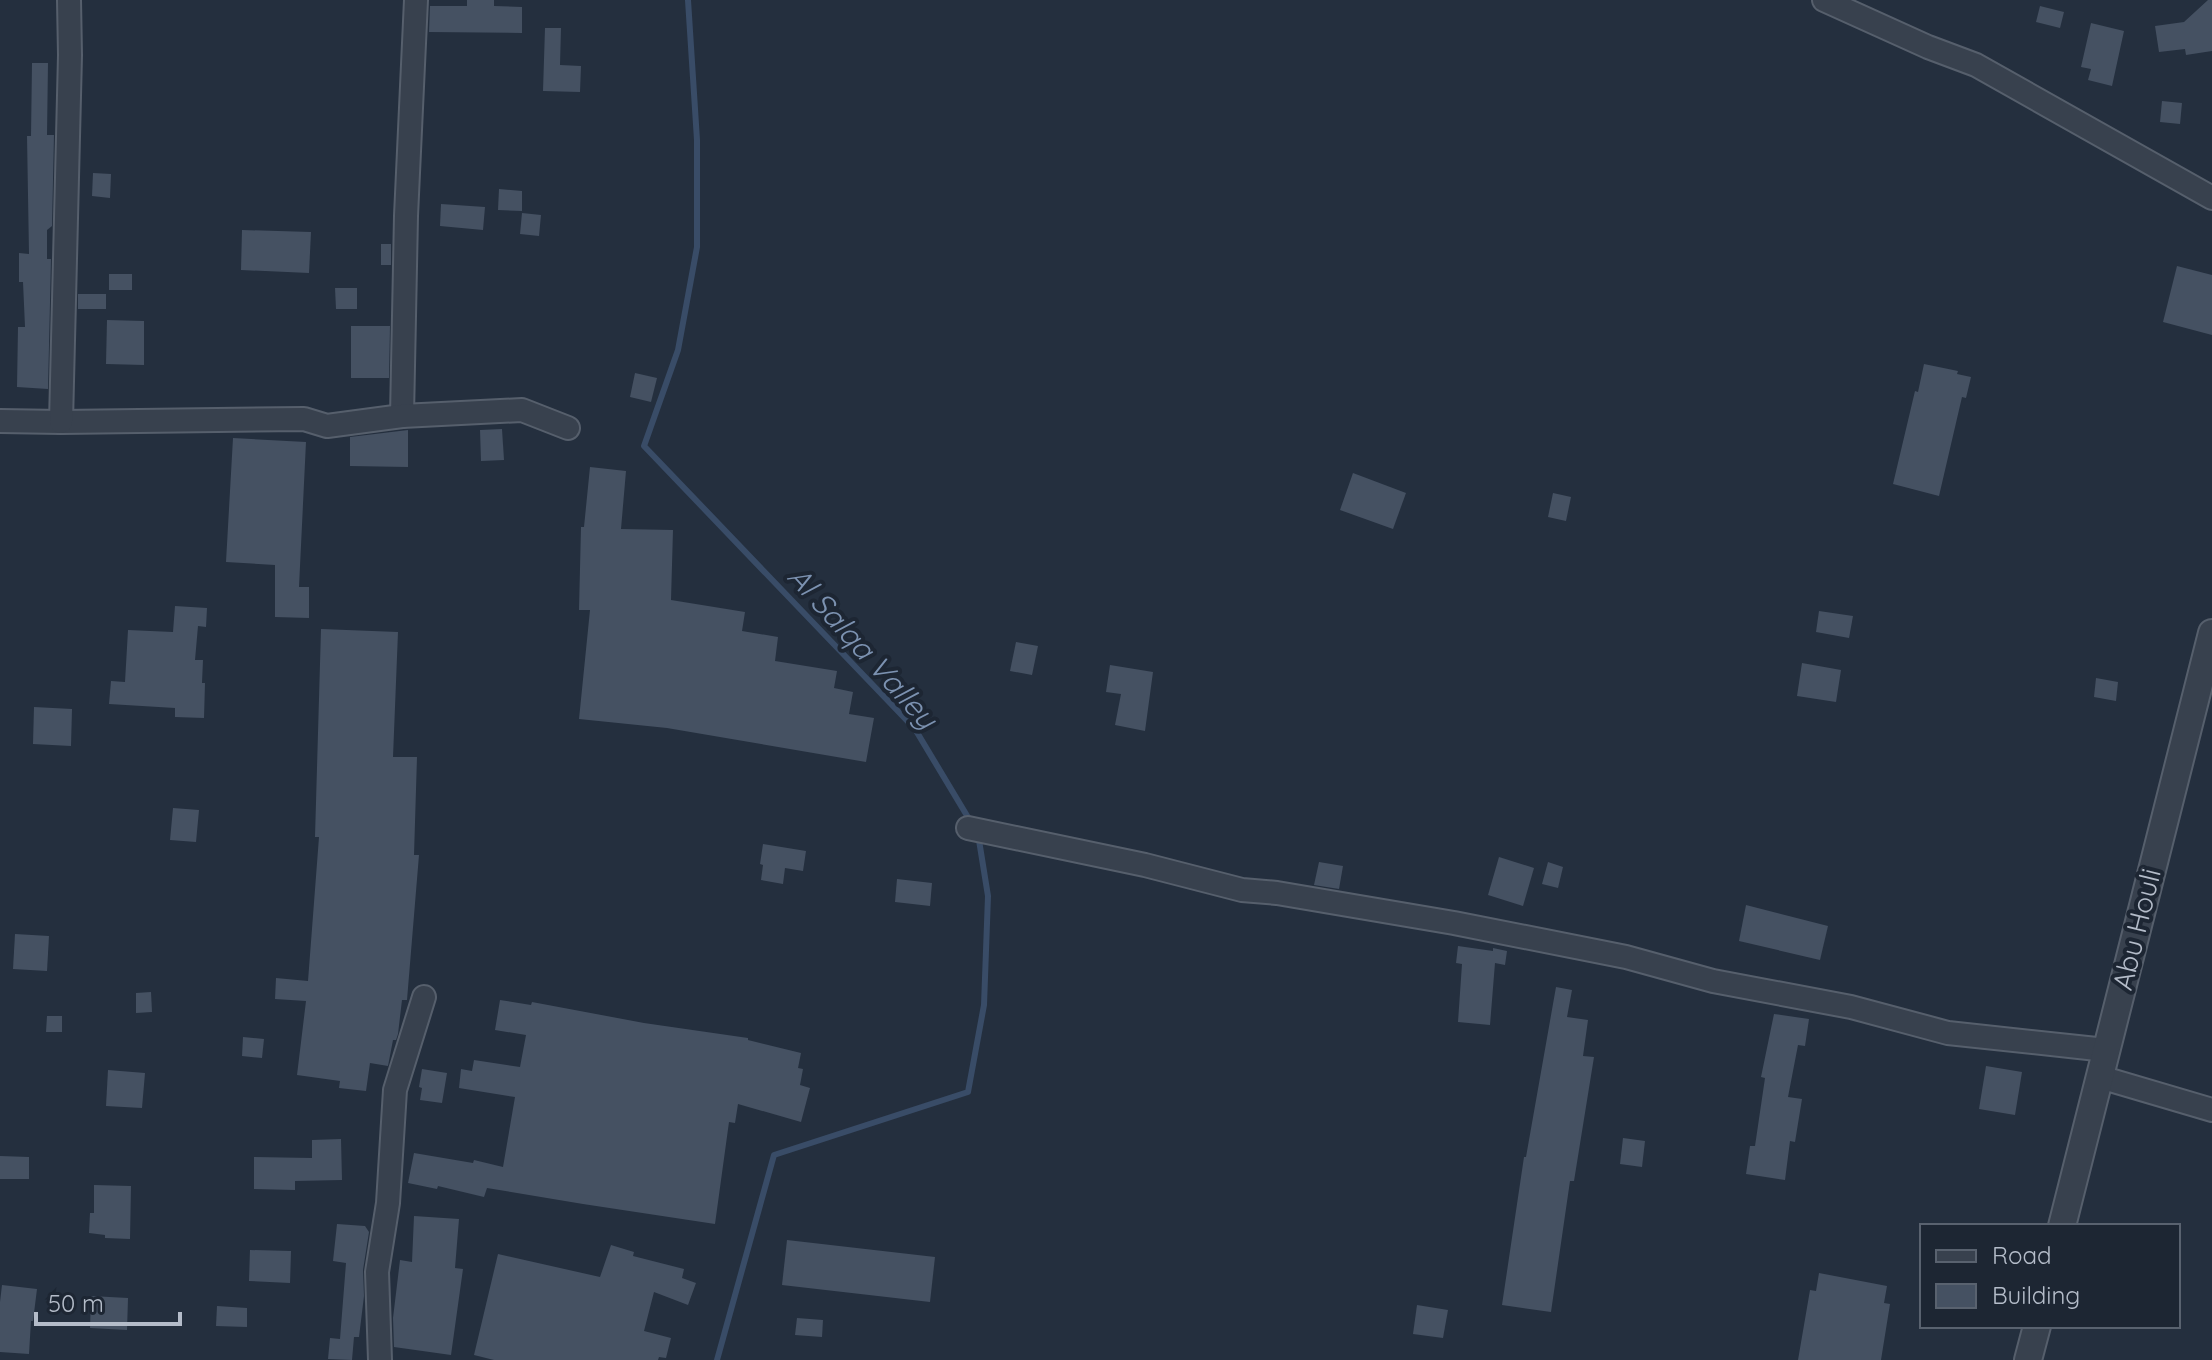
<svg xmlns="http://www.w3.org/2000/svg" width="2212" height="1360" viewBox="0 0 2212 1360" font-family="Quicksand,sans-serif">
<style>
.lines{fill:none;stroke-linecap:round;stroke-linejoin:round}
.stream{stroke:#394c67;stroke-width:6}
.building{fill:#455162}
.minor-casing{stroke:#565f6c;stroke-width:26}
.tertiary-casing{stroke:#565f6c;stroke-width:30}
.minor{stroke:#38414e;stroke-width:22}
.tertiary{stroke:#38414e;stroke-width:26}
.labels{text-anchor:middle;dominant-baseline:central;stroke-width:8;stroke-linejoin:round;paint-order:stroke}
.street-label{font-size:28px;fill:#b4bcc9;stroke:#1d2633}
.water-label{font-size:30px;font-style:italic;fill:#7c92b1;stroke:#1d2633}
</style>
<rect width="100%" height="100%" fill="#242f3e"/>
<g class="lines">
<g class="stream">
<path d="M 688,0 L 697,140 L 697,247 L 678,350 L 644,446 L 915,729 L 972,824"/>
<path d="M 717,1360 L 774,1155 L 968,1092 L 984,1005 L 988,896 L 978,834"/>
</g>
</g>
<g class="building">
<path d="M 467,0 L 494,0 L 494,6 L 522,7 L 522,33 L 429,32 L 430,6 L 467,6 Z"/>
<path d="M 2208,0 L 2212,0 L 2212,51 L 2186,55 L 2185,49 L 2159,52 L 2155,26 L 2184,22 Z"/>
<path d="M 2040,6 L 2064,12 L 2060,28 L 2036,22 Z"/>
<path d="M 2091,23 L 2124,31 L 2112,86 L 2088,80 L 2091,69 L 2081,67 Z"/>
<path d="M 545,28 L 561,28 L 560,65 L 581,66 L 580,92 L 543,91 Z"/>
<path d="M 32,63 L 48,63 L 47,135 L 54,135 L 52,226 L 47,230 L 47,259 L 51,259 L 48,389 L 17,387 L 18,327 L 25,327 L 23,282 L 19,282 L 19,253 L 29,254 L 27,136 L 31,136 Z"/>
<path d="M 2162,101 L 2182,103 L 2180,124 L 2160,122 Z"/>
<path d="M 93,173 L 111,174 L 110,198 L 92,196 Z"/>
<path d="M 499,189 L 522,191 L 522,211 L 498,210 Z"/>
<path d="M 441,204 L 485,207 L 483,230 L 440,226 Z"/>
<path d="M 522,213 L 541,215 L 539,236 L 520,234 Z"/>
<path d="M 242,230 L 311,232 L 309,273 L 241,270 Z"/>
<rect x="381" y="244" width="10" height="21"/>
<path d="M 2177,266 L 2212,275 L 2212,335 L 2163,322 Z"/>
<rect x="109" y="274" width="23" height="16"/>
<path d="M 335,288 L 357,288 L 357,309 L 336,309 Z"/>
<rect x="78" y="294" width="28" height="15"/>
<path d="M 107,320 L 144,321 L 144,365 L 106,364 Z"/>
<path d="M 351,326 L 390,326 L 389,378 L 351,378 Z"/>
<path d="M 1924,364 L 1958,371 L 1957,374 L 1971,377 L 1966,398 L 1962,397 L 1939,496 L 1893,484 L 1915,391 L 1918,392 Z"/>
<path d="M 635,373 L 657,378 L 651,402 L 630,397 Z"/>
<path d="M 502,429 L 504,460 L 481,461 L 480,430 Z"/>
<path d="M 408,430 L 408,467 L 350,466 L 350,437 Z"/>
<path d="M 233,438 L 306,442 L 299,587 L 309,587 L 309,618 L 275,617 L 275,565 L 226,562 Z"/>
<path d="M 590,467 L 626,471 L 621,529 L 673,530 L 671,600 L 745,612 L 742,631 L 778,637 L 775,661 L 837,671 L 834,688 L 853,692 L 849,714 L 874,718 L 866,762 L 667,728 L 579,719 L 590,610 L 579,610 L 581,527 L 584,527 Z"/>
<path d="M 1353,473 L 1406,493 L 1393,529 L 1340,510 Z"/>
<path d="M 1553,493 L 1571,497 L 1566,521 L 1548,517 Z"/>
<path d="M 175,606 L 207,608 L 206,627 L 198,626 L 195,660 L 203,660 L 202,683 L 205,683 L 204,718 L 175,717 L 175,708 L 109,704 L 111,681 L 125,682 L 128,630 L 173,632 Z"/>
<path d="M 1819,611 L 1853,616 L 1849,638 L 1816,632 Z"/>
<path d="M 321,629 L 398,632 L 393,757 L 417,757 L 414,855 L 419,855 L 407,1000 L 402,1000 L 398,1034 L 396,1040 L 393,1040 L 388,1066 L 370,1063 L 366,1091 L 339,1088 L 340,1081 L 297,1075 L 306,1001 L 275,999 L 276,978 L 308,981 L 319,837 L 315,837 Z"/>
<path d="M 1016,642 L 1038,646 L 1032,675 L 1010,671 Z"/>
<path d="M 1802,663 L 1841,670 L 1836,702 L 1797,696 Z"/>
<path d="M 1110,665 L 1153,672 L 1145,731 L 1115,725 L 1121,694 L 1106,692 Z"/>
<path d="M 2096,678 L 2118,682 L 2116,701 L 2094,697 Z"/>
<path d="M 34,707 L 72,709 L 71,746 L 33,744 Z"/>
<path d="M 173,808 L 199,810 L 196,842 L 170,840 Z"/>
<path d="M 763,844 L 806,851 L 803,871 L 785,868 L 783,884 L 761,880 L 763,865 L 760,864 Z"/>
<path d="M 1499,857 L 1534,868 L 1523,906 L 1488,895 Z"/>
<path d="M 1319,862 L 1343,866 L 1339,889 L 1314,885 Z"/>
<path d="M 1548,862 L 1563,867 L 1558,888 L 1542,884 Z"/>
<path d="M 897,879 L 932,883 L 930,906 L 895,902 Z"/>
<path d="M 1746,905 L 1828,926 L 1820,960 L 1739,941 Z"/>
<path d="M 15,934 L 49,936 L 47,971 L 13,969 Z"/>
<path d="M 1458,946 L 1493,951 L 1493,948 L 1507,951 L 1505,965 L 1495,963 L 1490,1025 L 1458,1022 L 1462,964 L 1456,963 Z"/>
<path d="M 1556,987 L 1572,990 L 1567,1017 L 1588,1020 L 1583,1056 L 1594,1057 L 1574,1181 L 1570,1181 L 1551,1312 L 1502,1305 L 1524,1157 L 1526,1157 Z"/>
<path d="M 151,992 L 152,1012 L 136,1013 L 136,993 Z"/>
<path d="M 500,1000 L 531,1005 L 532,1002 L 644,1023 L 748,1038 L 748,1040 L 801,1053 L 798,1068 L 803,1069 L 800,1085 L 810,1088 L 801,1122 L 738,1104 L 735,1123 L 729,1122 L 715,1224 L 583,1204 L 487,1188 L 484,1197 L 438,1186 L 437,1189 L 408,1183 L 414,1153 L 473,1163 L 474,1160 L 503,1167 L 515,1097 L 459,1088 L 461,1069 L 472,1071 L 474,1060 L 520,1067 L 526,1035 L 495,1030 Z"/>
<path d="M 1774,1014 L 1809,1019 L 1805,1046 L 1798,1045 L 1788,1097 L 1802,1099 L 1795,1142 L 1790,1141 L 1785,1180 L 1746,1174 L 1750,1146 L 1755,1146 L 1765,1078 L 1761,1077 Z"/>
<path d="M 47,1016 L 62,1016 L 62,1032 L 46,1032 Z"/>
<path d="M 243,1037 L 264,1039 L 262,1058 L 242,1056 Z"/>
<path d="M 1986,1066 L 2022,1072 L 2015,1115 L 1979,1109 Z"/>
<path d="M 422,1069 L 447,1073 L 442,1103 L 420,1100 L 422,1088 L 419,1087 Z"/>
<path d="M 108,1070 L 145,1073 L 142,1108 L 106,1106 Z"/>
<path d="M 1623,1138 L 1645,1141 L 1642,1167 L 1620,1164 Z"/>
<path d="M 341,1139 L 342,1180 L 295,1181 L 295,1190 L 254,1189 L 254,1157 L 312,1158 L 312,1140 Z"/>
<path d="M 0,1156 L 29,1157 L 29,1179 L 0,1179 Z"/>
<path d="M 94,1185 L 131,1186 L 130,1239 L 105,1238 L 105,1235 L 89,1233 L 90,1213 L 94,1213 Z"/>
<path d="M 414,1216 L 459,1219 L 455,1268 L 463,1269 L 451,1355 L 394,1347 L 393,1318 L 400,1260 L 412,1262 Z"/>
<path d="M 337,1224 L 365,1226 L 369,1232 L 363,1270 L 364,1296 L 359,1337 L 354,1337 L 352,1360 L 328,1359 L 330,1338 L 340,1339 L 346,1263 L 333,1261 Z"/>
<path d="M 787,1240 L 935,1257 L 930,1302 L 782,1285 Z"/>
<path d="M 611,1245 L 634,1252 L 633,1256 L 684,1269 L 682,1278 L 696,1283 L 688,1305 L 654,1292 L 644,1331 L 671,1338 L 666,1358 L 659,1357 L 658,1360 L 494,1360 L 474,1355 L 498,1254 L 600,1277 Z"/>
<path d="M 250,1250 L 291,1251 L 290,1283 L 249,1281 Z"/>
<path d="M 1819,1273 L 1887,1286 L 1884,1303 L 1890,1304 L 1881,1360 L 1798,1360 L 1810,1290 L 1816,1291 Z"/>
<path d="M 2,1285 L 37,1289 L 33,1321 L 31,1321 L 29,1354 L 0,1352 L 0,1302 Z"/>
<path d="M 91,1296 L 128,1298 L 127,1330 L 90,1328 Z"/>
<path d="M 1417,1305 L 1448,1310 L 1443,1338 L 1413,1334 Z"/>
<path d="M 217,1306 L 247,1308 L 247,1327 L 216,1326 Z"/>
<path d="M 797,1318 L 823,1320 L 822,1337 L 795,1335 Z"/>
</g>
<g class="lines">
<defs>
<g id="minor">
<path d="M 1824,0 L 1928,47 L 1976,65 L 2212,198"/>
<path d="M 402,416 L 406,216 L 416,0"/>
<path d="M 0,421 L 61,422 L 304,419 L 327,426 L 402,416 L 522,410 L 568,428"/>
<path d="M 61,422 L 70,55 L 69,0"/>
<path d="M 968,828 L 1145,865 L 1242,890 L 1277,893 L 1454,923 L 1626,957 L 1713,981 L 1851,1007 L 1948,1033 L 2106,1050"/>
<path d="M 2100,1077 L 2212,1110"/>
<path d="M 380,1360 L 377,1272 L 388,1203 L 395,1090 L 424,997"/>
</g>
<g id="tertiary">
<path d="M 2062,1226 L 2212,633"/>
<path d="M 2028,1360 L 2037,1326"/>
</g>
</defs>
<use href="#minor" class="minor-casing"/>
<use href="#tertiary" class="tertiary-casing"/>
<use href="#minor" class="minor"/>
<use href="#tertiary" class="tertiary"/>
</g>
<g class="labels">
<g class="street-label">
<text transform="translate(2136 929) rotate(-76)">Abu Houli</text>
</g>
<g class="water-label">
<text transform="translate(863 647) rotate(48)">Al Salqa Valley</text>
</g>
</g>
<rect x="1920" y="1224" width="260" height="104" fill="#1d2633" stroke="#59626f" stroke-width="2"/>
<rect x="1936" y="1250" width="40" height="12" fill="#38414e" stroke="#59626f" stroke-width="2"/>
<text x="1992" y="1264" font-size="24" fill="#b4bcc9">Road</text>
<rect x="1936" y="1284" width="40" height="24" fill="#455162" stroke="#59626f" stroke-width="2"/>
<text x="1992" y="1304" font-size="24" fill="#b4bcc9">Building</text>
<path d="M36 1312v12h144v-12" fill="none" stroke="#b4bcc9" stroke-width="4"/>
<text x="48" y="1312" font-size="24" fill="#b4bcc9" stroke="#1d2633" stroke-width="6" paint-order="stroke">50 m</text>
</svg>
